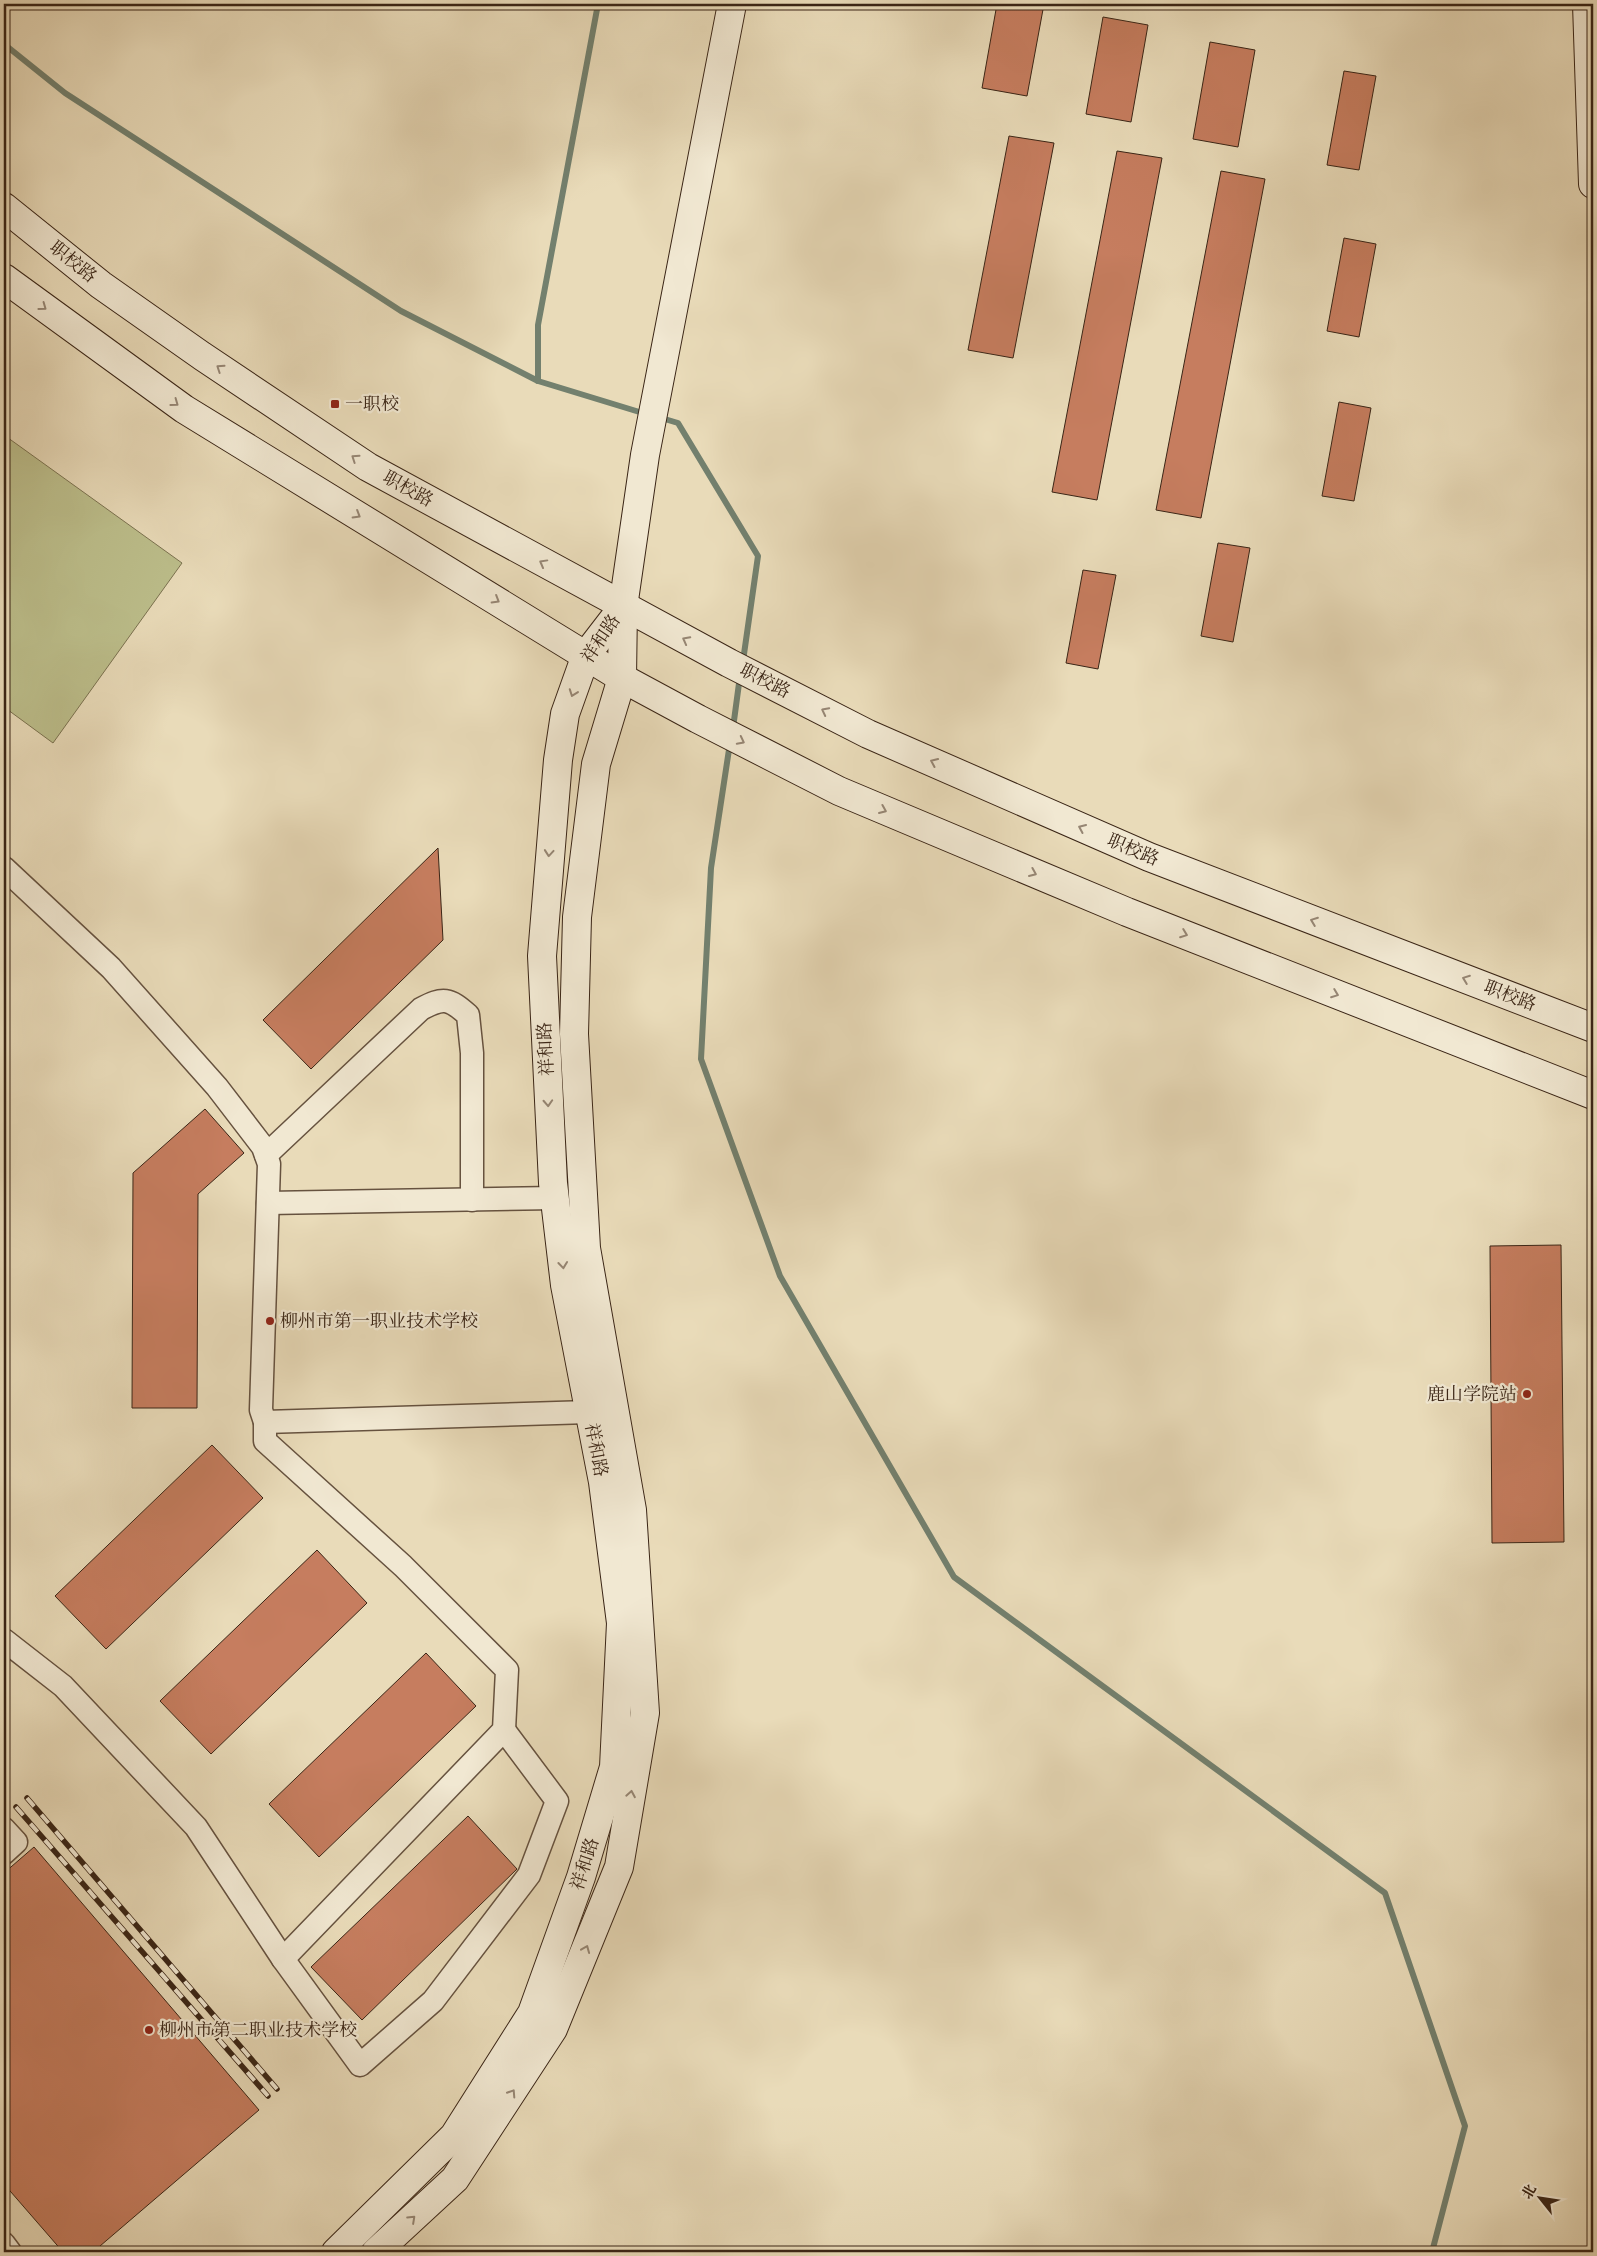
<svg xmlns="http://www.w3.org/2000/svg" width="1597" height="2256" viewBox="0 0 1597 2256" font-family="Cardo,'Noto Serif SC',serif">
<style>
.green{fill:#bcbe8b;stroke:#7b7250}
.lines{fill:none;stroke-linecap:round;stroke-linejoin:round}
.stream{stroke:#73806e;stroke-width:6}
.building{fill:#c67d5f;stroke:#3a2516}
.street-casing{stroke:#66523f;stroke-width:25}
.secondary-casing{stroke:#3a2516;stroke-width:30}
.street{stroke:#f1e8d2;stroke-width:22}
.secondary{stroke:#f1e8d2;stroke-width:28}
.rail-casing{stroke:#3a2516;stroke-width:5.5}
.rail{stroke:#f1e8d2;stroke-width:4;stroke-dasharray:11;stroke-linecap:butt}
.oneway{stroke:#968674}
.poi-dot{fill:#8f2418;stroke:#f1e8d2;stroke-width:2}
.labels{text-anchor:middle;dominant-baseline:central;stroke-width:4.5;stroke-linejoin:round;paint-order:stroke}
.street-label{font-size:18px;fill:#3a2516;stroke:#f1e8d2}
.poi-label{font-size:18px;fill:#3a2516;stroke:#f1e8d2;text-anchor:start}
</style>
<rect width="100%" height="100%" fill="#e9dbb9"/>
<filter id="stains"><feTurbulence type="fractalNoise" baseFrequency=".004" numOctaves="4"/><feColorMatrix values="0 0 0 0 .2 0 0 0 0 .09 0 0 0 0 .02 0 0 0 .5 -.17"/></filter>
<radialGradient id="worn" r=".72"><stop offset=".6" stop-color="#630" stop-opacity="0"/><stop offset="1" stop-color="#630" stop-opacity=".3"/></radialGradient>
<path class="green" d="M 4,435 L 182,563 L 53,743 L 4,707 Z"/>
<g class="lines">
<g class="stream">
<path d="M 4,44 L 65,93 L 401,311 L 538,381 L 646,414"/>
<path d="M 538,381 L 538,325 L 598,4"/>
<path d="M 658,417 L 678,423 L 758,556 L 743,661"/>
<path d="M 733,728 L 740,676"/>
<path d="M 730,743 L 711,868 L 701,1059 L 780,1276 L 954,1577 L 1385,1893 L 1465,2126 L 1432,2252"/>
</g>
</g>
<g class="building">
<path d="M 997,4 L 1044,4 L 1027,96 L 982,88 Z"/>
<path d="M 1103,17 L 1148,25 L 1131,122 L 1086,114 Z"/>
<path d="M 1210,42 L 1255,50 L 1238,147 L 1193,139 Z"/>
<path d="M 1344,71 L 1376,76 L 1359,170 L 1327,165 Z"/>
<path d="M 1009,136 L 1054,143 L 1013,358 L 968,350 Z"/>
<path d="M 1117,151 L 1162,158 L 1097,500 L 1052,492 Z"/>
<path d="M 1221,171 L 1265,179 L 1201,518 L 1156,510 Z"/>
<path d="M 1344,238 L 1376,244 L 1359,337 L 1327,331 Z"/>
<path d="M 1339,402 L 1371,408 L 1354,501 L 1322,496 Z"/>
<path d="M 1218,543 L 1250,548 L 1233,642 L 1201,636 Z"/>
<path d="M 1083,570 L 1116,575 L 1098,669 L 1066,663 Z"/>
<path d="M 438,848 L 443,940 L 311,1069 L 263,1020 Z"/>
<path d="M 205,1109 L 244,1153 L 198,1194 L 197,1408 L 132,1408 L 133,1173 Z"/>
<path d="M 1561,1245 L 1564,1542 L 1492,1543 L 1490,1246 Z"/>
<path d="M 212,1445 L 263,1498 L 106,1649 L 55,1596 Z"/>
<path d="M 317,1550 L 367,1603 L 211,1754 L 160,1701 Z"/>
<path d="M 426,1653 L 476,1706 L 319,1857 L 269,1804 Z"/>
<path d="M 468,1816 L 517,1869 L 362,2020 L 311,1967 Z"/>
<path d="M 34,1847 L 259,2110 L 93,2252 L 63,2252 L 4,2184 L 4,1873 Z"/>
</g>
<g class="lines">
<defs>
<g id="street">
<path d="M 4,868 L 111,968 L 217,1087 L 263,1147 L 269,1164 L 261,1410 L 265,1422 L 589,1412"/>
<path d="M 266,1155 L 421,1009 C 443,997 449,998 468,1015 L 472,1053 L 472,1200"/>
<path d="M 268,1203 L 555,1198"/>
<path d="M 265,1422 L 265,1441 L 403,1566 L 507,1670 L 504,1730 L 283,1959"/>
<path d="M 4,1640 L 63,1686 L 196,1827 L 283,1959 L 360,2065 L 433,2001 L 529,1875 L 557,1801 L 504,1730"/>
<path d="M 4,1829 L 16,1842 L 4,1853"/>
<path d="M 4,2244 L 10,2252"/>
</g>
<g id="secondary">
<path d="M 1587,4 L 1593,184"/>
<path d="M 4,207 L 101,285 L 202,356 L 368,467 L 729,663 L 868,734 L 1149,857 L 1593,1028"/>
<path d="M 4,278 L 184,409 L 622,678 L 698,719 L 839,791 L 1127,912 L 1593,1095"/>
<path d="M 336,2252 L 454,2136 L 532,2013 L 581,1877 L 614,1767 L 621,1623 L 603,1482 L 565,1285 L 553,1183 L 542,956 L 558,760 L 565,714 L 586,655 L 623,607"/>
<path d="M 376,2252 L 455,2179 L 553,2029 L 619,1867 L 645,1713 L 632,1510 L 586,1248 L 574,1034 L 577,917 L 596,764 L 622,678 L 623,607 L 645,455 L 732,4"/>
</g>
</defs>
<use href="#street" class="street-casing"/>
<use href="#secondary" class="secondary-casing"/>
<use href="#street" class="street"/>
<use href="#secondary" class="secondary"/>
<defs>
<g id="rail">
<path d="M 27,1798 L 277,2089"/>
<path d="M 16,1807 L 268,2096"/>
</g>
</defs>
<use href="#rail" class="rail-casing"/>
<use href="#rail" class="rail"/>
</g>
<defs><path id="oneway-chevron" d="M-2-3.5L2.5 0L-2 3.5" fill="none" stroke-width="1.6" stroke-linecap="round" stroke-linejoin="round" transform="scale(1.25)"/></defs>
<g class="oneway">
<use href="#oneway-chevron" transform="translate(43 307) rotate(36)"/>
<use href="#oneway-chevron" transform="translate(220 368) rotate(-146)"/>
<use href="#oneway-chevron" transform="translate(175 403) rotate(36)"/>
<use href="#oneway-chevron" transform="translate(355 458) rotate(-146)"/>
<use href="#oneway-chevron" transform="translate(357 515) rotate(31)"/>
<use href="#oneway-chevron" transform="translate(543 563) rotate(-151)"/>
<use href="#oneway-chevron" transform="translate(496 600) rotate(31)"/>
<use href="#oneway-chevron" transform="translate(686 640) rotate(-152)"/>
<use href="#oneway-chevron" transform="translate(573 693) rotate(110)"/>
<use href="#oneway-chevron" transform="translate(825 711) rotate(-153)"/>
<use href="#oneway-chevron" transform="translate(741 741) rotate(27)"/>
<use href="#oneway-chevron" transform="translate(934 762) rotate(-156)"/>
<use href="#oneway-chevron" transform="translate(883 810) rotate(23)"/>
<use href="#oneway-chevron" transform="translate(1082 828) rotate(-156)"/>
<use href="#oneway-chevron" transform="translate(549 853) rotate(95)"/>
<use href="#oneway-chevron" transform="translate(1033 873) rotate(23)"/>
<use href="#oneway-chevron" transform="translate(1314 921) rotate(-159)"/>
<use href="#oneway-chevron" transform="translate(1184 934) rotate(21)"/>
<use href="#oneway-chevron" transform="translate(1466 979) rotate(-159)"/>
<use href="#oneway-chevron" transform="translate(1335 994) rotate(21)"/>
<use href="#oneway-chevron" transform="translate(548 1103) rotate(87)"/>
<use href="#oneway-chevron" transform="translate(563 1265) rotate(84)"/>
<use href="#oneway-chevron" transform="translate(631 1794) rotate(-80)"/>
<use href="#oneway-chevron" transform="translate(586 1949) rotate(-68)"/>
<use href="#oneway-chevron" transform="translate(512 2093) rotate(-57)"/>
<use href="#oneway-chevron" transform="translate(412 2219) rotate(-43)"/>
</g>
<g class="poi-dot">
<rect x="330" y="399" width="10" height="10" rx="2.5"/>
<circle cx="270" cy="1321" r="5"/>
<circle cx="1527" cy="1394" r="5"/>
<circle cx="149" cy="2030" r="5"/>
</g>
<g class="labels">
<g class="street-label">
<text transform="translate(73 262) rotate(39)">职校路</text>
<text transform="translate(408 489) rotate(29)">职校路</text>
<text transform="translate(601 639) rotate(-56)">祥和路</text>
<text transform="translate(765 681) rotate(27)">职校路</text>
<text transform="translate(1133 850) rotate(23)">职校路</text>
<text transform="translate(1510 996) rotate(21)">职校路</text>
<text transform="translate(546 1049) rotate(-93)">祥和路</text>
<text transform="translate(596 1450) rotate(79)">祥和路</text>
<text transform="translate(585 1864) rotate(-72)">祥和路</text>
</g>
<g class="poi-label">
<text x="345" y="404">一职校</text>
<text x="280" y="1321">柳州市第一职业技术学校</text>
<text x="1517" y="1394" text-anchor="end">鹿山学院站</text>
<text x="159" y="2030">柳州市第二职业技术学校</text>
</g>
</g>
<rect width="1597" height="2256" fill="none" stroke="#e9dbb9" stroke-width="20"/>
<rect x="5" y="5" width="1587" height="2246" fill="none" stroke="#3a2516" stroke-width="2.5"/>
<rect x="10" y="10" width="1577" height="2236" fill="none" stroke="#3a2516"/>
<g transform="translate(1540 2198) rotate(300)" stroke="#f1e8d2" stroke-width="4" paint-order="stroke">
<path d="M0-4L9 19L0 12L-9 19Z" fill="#3a2516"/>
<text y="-8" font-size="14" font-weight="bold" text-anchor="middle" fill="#3a2516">北</text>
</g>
<rect width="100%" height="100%" filter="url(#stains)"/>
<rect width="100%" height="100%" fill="url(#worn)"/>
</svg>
